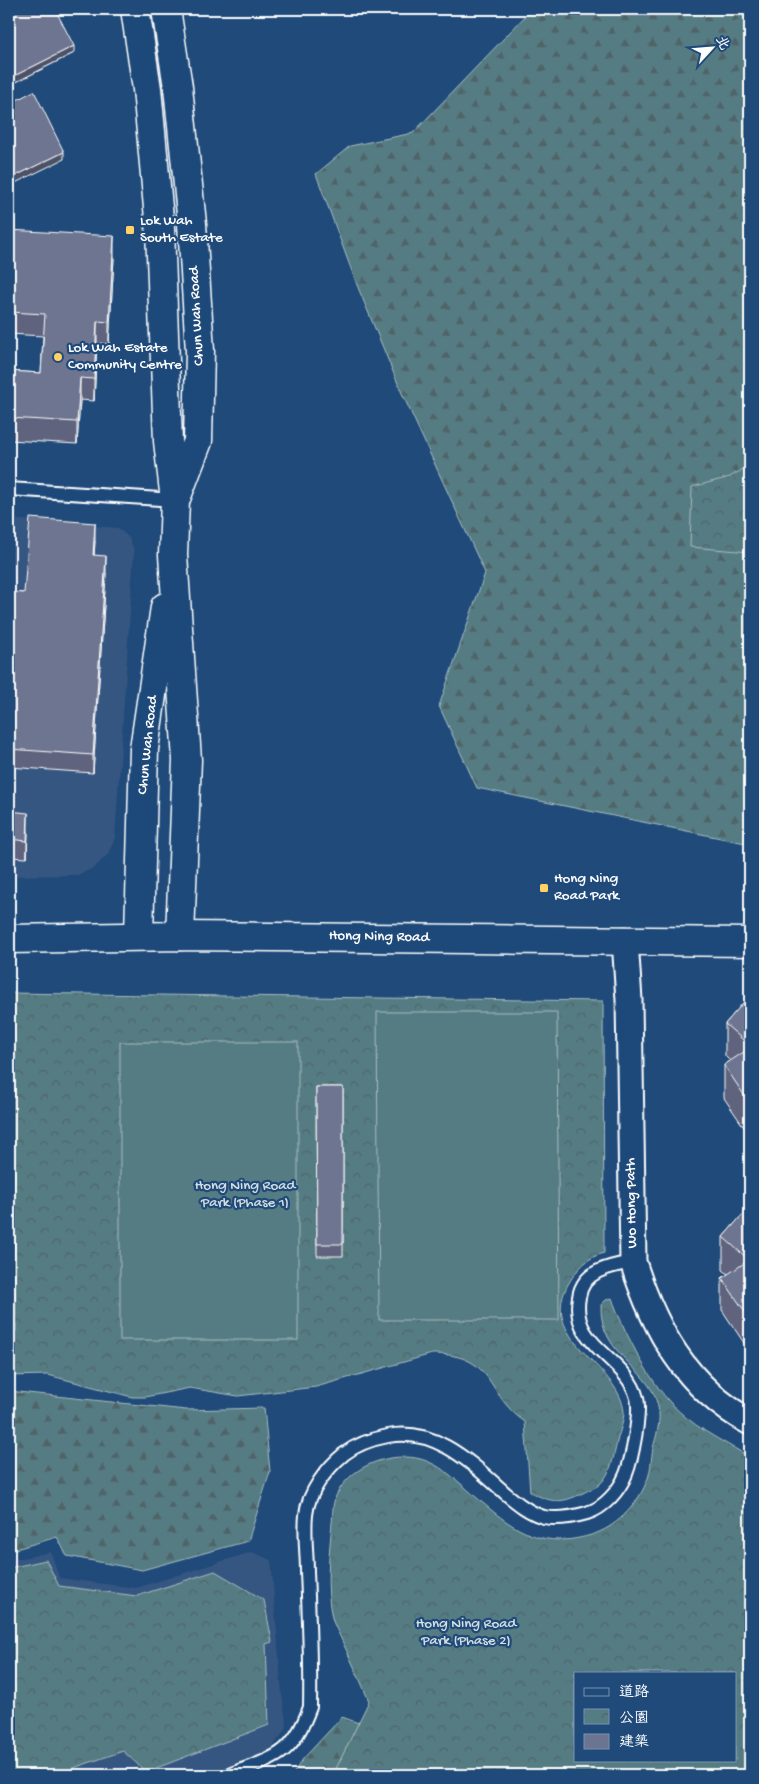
<svg xmlns="http://www.w3.org/2000/svg" width="759" height="1784" viewBox="0 0 759 1784" font-family="'Gochi Hand','LXGW WenKai TC',sans-serif">
<style>
.built{fill:#365781}
.forest{fill:url(#forest-firs);stroke:#aabec1}
.park{fill:url(#park-crowns);stroke:#aabec1;fill-rule:evenodd}
.garden{fill:#547c83;stroke:#aabec1}
.lines{fill:none;stroke-linecap:round;stroke-linejoin:round}
.lane-casing{stroke:#fff;stroke-width:16}
.street-casing{stroke:#fff;stroke-width:29}
.secondary-casing{stroke:#fff;stroke-width:31}
.lane{stroke:#1f4a7a;stroke-width:12}
.street{stroke:#1f4a7a;stroke-width:25}
.secondary{stroke:#1f4a7a;stroke-width:28}
.wall{fill:#5e647d;stroke:#fff}
.shaded-wall{fill:#4c5166;stroke:#fff}
.building{fill:#6d7491;stroke:#fff}
.poi-dot{fill:#ffd166;stroke:#1f4a7a;stroke-width:2}
.labels{text-anchor:middle;dominant-baseline:central;stroke-width:4.5;stroke-linejoin:round;paint-order:stroke}
.poi-label{font-size:15px;fill:#fff;stroke:#1f4a7a;text-anchor:start}
.street-label{font-size:15px;fill:#fff;stroke:#1f4a7a}
.park-label{font-size:15px;fill:#d4dee0;stroke:#1f4a7a}
</style>
<defs>
<pattern id="forest-firs" width="22" height="20" patternUnits="userSpaceOnUse" patternTransform="scale(1.25)"><rect width="22" height="20" fill="#547c83"/><path d="M5 1l3.5 6h-7zM16 11l3.5 6h-7z" fill="#506468"/></pattern>
<pattern id="park-crowns" width="20" height="18" patternUnits="userSpaceOnUse" patternTransform="scale(1.25)"><rect width="20" height="18" fill="#547c83"/><path d="M2 6a3 3 0 1 1 6 0M12 15a3 3 0 1 1 6 0" fill="none" stroke="#506468"/></pattern>
</defs>
<rect width="100%" height="100%" fill="#1f4a7a"/>
<filter id="ink" filterUnits="userSpaceOnUse"><feTurbulence type="fractalNoise" baseFrequency=".02" numOctaves="2"/><feDisplacementMap in="SourceGraphic" scale="10" xChannelSelector="R" yChannelSelector="G"/><feConvolveMatrix kernelMatrix="1 2 1 2 8 2 1 2 1" color-interpolation-filters="sRGB"/></filter>
<g filter="url(#ink)">
<g class="built">
<path d="M 9,519 L 118,528 L 129,538 L 134,551 L 115,838 L 108,854 L 94,868 L 77,875 L 9,876 Z"/>
<path d="M 51,1552 L 59,1578 L 136,1588 L 252,1552 L 271,1560 L 282,1695 L 287,1727 L 253,1775 L 9,1775 L 9,1561 Z"/>
</g>
<g class="forest">
<path d="M 532,9 L 750,9 L 750,844 L 477,788 L 439,706 L 485,573 L 401,391 L 357,285 L 316,174 L 350,146 L 413,133 Z"/>
<path d="M 9,1391 L 186,1410 L 264,1408 L 270,1472 L 248,1541 L 142,1570 L 67,1556 L 57,1537 L 9,1551 Z"/>
<path d="M 342,1717 L 375,1729 L 368,1775 L 292,1775 L 303,1759 Z"/>
</g>
<g class="park">
<path d="M 750,465 L 750,552 L 690,547 L 692,487 L 730,477 Z"/>
<path d="M 9,993 L 603,1001 L 604,1253 C 588,1257 578,1268 570,1281 C 534,1339 620,1364 624,1412 C 624,1421 619,1433 617,1442 C 614,1455 611,1474 600,1484 C 596,1488 588,1490 583,1493 C 561,1504 552,1503 530,1492 L 525,1422 C 483,1393 497,1354 432,1354 L 316,1387 L 238,1396 L 190,1388 L 145,1397 L 132,1397 L 48,1375 L 9,1376 Z"/>
<path d="M 612,1298 C 622,1328 647,1376 668,1400 C 689,1425 722,1441 750,1457 L 750,1775 L 333,1775 L 369,1701 C 361,1682 352,1662 343,1643 C 340,1635 334,1626 332,1618 C 325,1586 329,1555 332,1523 C 333,1515 332,1504 336,1496 C 349,1467 386,1453 416,1458 C 433,1461 447,1472 460,1483 C 502,1519 532,1553 591,1535 C 615,1528 636,1507 646,1483 C 651,1473 651,1459 653,1448 C 656,1437 660,1424 659,1413 C 655,1367 599,1359 601,1305 L 606,1300 ZM 575,1673 L 735,1673 L 735,1760 L 575,1760 Z"/>
<path d="M 46,1560 L 59,1586 L 137,1596 L 215,1571 L 264,1600 L 272,1642 L 266,1644 L 269,1725 L 146,1772 L 123,1751 L 53,1775 L 9,1775 L 9,1568 Z"/>
</g>
<g class="garden">
<path d="M 377,1012 L 557,1012 L 559,1320 L 379,1320 Z"/>
<rect x="120" y="1042" width="178" height="298"/>
<path d="M 9,1157 L 13,1157 L 16,1331 L 9,1331 Z"/>
</g>
<g class="lines">
<defs>
<g id="lane">
<path d="M 9,489 L 175,500"/>
<path d="M 229,1775 C 275,1757 292,1757 310,1707 C 311,1662 309,1617 307,1572 C 307,1554 304,1533 306,1515 C 308,1492 327,1468 344,1454 C 357,1444 372,1439 388,1436 C 436,1427 471,1463 504,1492 C 516,1502 529,1513 544,1517 C 559,1520 573,1517 587,1513 C 604,1508 619,1491 626,1474 C 632,1459 641,1413 637,1398 C 626,1356 570,1347 579,1297 C 583,1270 611,1266 633,1262"/>
</g>
<path id="street" d="M 625,940 L 629,1000 L 633,1262 C 654,1328 686,1388 750,1422"/>
<g id="secondary">
<path d="M 135,9 L 147,89 L 160,229 L 168,441 L 175,500 L 173,555 L 187,760 L 180,936"/>
<path d="M 166,9 L 178,87 L 192,224 L 200,351 L 198,441 L 177,496"/>
<path d="M 139,936 L 144,749 L 165,607"/>
<path d="M 9,939 L 180,936 L 750,942"/>
</g>
</defs>
<use href="#lane" class="lane-casing"/>
<use href="#street" class="street-casing"/>
<use href="#secondary" class="secondary-casing"/>
<use href="#lane" class="lane"/>
<use href="#street" class="street"/>
<use href="#secondary" class="secondary"/>
</g>
<g class="wall">
<path d="M 9,9 L 74,53 L 14,83 L 9,72 Z"/>
<path d="M 9,230 L 114,258 L 109,344 L 97,343 L 94,401 L 80,400 L 77,444 L 9,440 L 9,371 L 41,373 L 43,336 L 9,334 Z"/>
<path d="M 95,541 L 94,555 L 106,574 L 93,773 L 9,767 L 9,592 L 24,593 Z"/>
<path d="M 9,811 L 28,831 L 27,858 L 9,857 Z"/>
<path d="M 750,995 L 750,1136 L 724,1098 L 724,1065 L 730,1061 L 725,1056 L 725,1024 Z"/>
<path d="M 316,1087 L 343,1087 L 343,1256 L 317,1256 Z"/>
<path d="M 750,1206 L 750,1352 L 722,1310 L 722,1278 L 728,1274 L 723,1270 L 723,1237 Z"/>
</g>
<g class="shaded-wall">
<path d="M 74,46 L 74,53 L 14,83 L 14,76 Z"/>
<path d="M 64,152 L 64,159 L 9,186 L 9,179 Z"/>
<path d="M 114,236 L 114,258 L 109,344 L 109,322 Z"/>
<path d="M 97,321 L 97,343 L 94,401 L 94,379 Z"/>
<path d="M 80,378 L 80,400 L 77,444 L 77,422 Z"/>
<path d="M 95,523 L 95,541 L 93,573 L 93,555 Z"/>
<path d="M 106,556 L 106,574 L 93,773 L 93,755 Z"/>
<path d="M 28,813 L 28,831 L 27,858 L 27,841 Z"/>
</g>
<g class="building">
<path d="M 9,9 L 55,9 L 74,46 L 14,76 L 9,65 Z"/>
<path d="M 34,91 L 64,152 L 9,179 L 9,104 Z"/>
<path d="M 9,230 L 114,236 L 109,322 L 97,321 L 94,379 L 80,378 L 77,422 L 9,418 L 9,371 L 41,373 L 45,314 L 9,312 Z"/>
<path d="M 30,518 L 95,523 L 93,555 L 106,556 L 93,755 L 9,749 L 9,592 L 24,593 Z"/>
<path d="M 9,811 L 28,813 L 27,841 L 9,839 Z"/>
<path d="M 750,995 L 750,1046 L 725,1024 Z"/>
<path d="M 750,1048 L 750,1104 L 724,1065 Z"/>
<path d="M 316,1087 L 343,1087 L 343,1244 L 317,1244 Z"/>
<path d="M 750,1206 L 750,1319 L 722,1278 L 749,1260 L 723,1237 Z"/>
</g>
</g>
<g class="poi-dot">
<rect x="125" y="225" width="10" height="10" rx="2.5"/>
<circle cx="58" cy="357" r="5"/>
<rect x="539" y="883" width="10" height="10" rx="2.5"/>
</g>
<g class="labels">
<g class="poi-label">
<text x="140" y="221">Lok Wah<tspan x="140" dy="17">South Estate</tspan></text>
<text x="68" y="348">Lok Wah Estate<tspan x="68" dy="17">Community Centre</tspan></text>
<text x="554" y="879">Hong Ning<tspan x="554" dy="17">Road Park</tspan></text>
</g>
<g class="street-label">
<text transform="translate(197 316) rotate(-93)">Chun Wah Road</text>
<text transform="translate(148 745) rotate(-84)">Chun Wah Road</text>
<text transform="translate(379 937) rotate(1)">Hong Ning Road</text>
<text transform="translate(632 1203) rotate(-91)">Wo Hong Path</text>
</g>
<g class="park-label">
<text x="245" y="1186">Hong Ning Road<tspan x="245" dy="17">Park (Phase 1)</tspan></text>
<text x="466" y="1624">Hong Ning Road<tspan x="466" dy="17">Park (Phase 2)</tspan></text>
</g>
</g>
<rect width="759" height="1784" fill="none" stroke="#1f4a7a" stroke-width="30"/>
<rect x="15" y="15" width="729" height="1754" fill="none" stroke="#fff" stroke-width="2" filter="url(#ink)"/>
<rect x="574" y="1672" width="162" height="90" fill="#1f4a7a" stroke="#7992af"/>
<rect x="584" y="1688" width="25" height="8" fill="#1f4a7a" stroke="#7992af"/>
<text x="619" y="1696" font-size="15" fill="#ffffff">道路</text>
<rect x="584" y="1709" width="25" height="15" fill="url(#park-crowns)" stroke="#7992af"/>
<text x="619" y="1722" font-size="15" fill="#ffffff">公園</text>
<rect x="584" y="1734" width="25" height="15" fill="#6d7491" stroke="#7992af"/>
<text x="619" y="1746" font-size="15" fill="#ffffff">建築</text>
<g transform="translate(712 48) rotate(64)" stroke="#1f4a7a" stroke-width="4" paint-order="stroke">
<path d="M0-4L9 19L0 12L-9 19Z" fill="#ffffff"/>
<text y="-8" font-size="14" font-weight="bold" text-anchor="middle" fill="#ffffff">北</text>
</g>
</svg>
